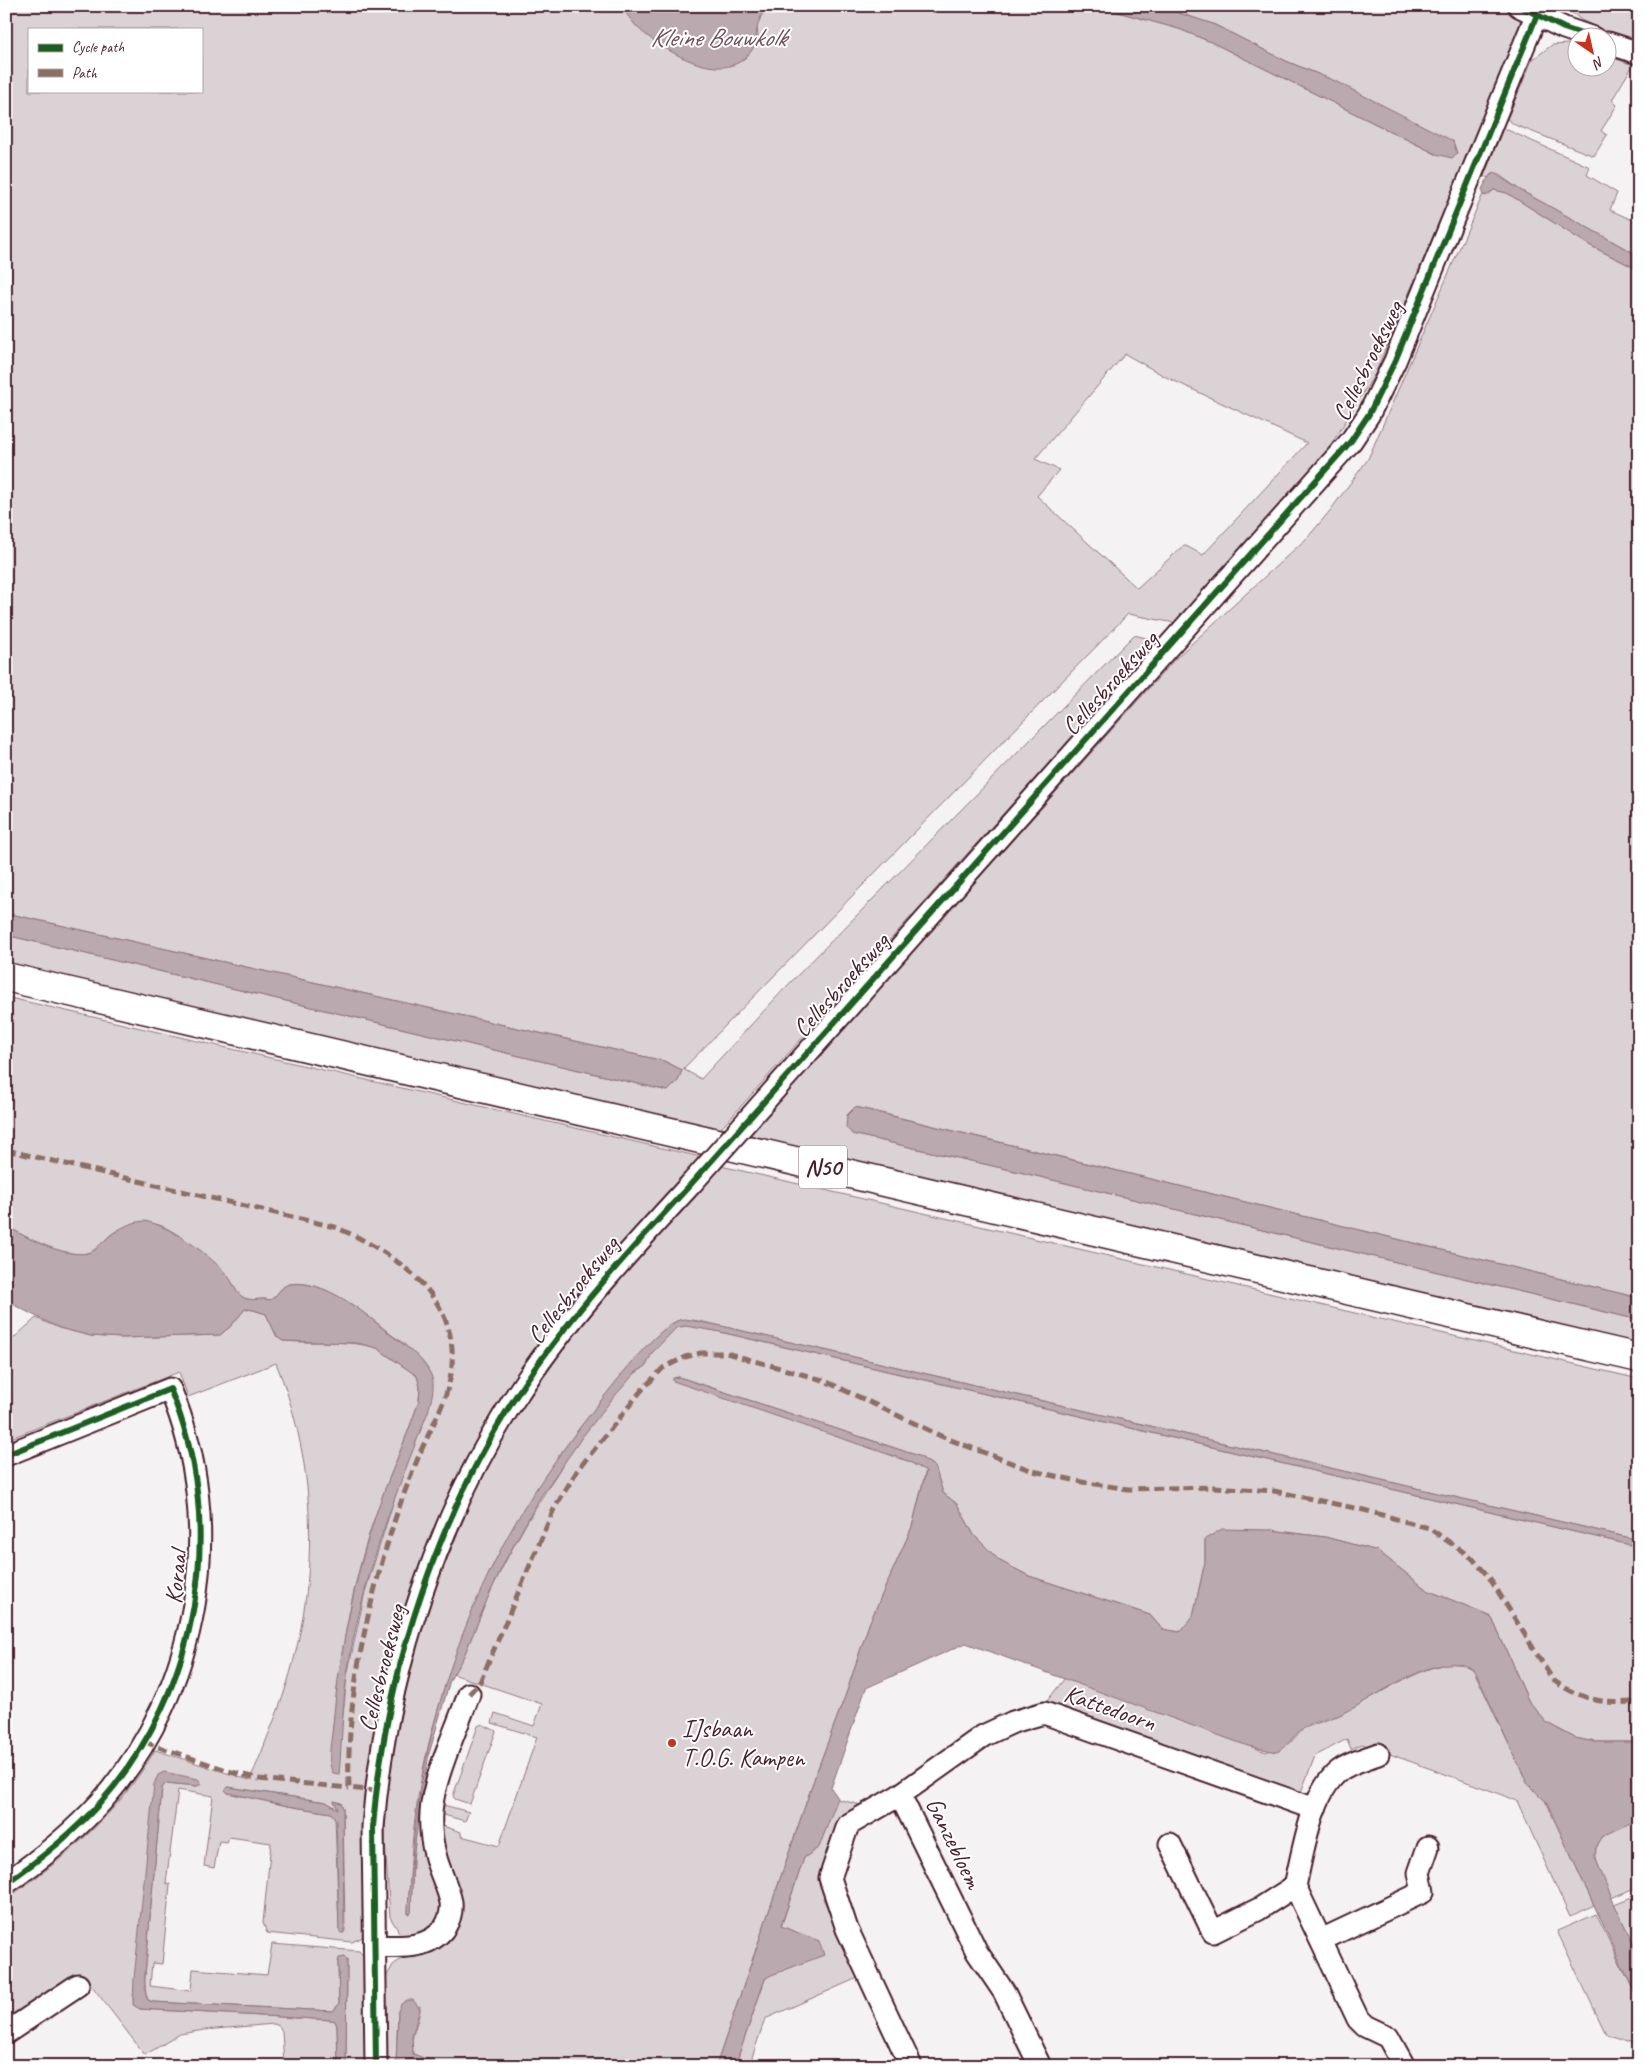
<svg xmlns="http://www.w3.org/2000/svg" width="1645" height="2072" viewBox="0 0 1645 2072" font-family="Caveat,sans-serif">
<style>
.green{fill:#dbd2d5;stroke:#927880;fill-rule:evenodd}
.water{fill:#baa9ae;stroke:#8d727a}
.lines{fill:none;stroke-linecap:round;stroke-linejoin:round}
.minor-casing{stroke:#4a1f2b;stroke-width:25}
.trunk-casing{stroke:#4a1f2b;stroke-width:31}
.minor{stroke:#fff;stroke-width:21}
.trunk{stroke:#fff;stroke-width:28}
.minor-bridge-casing{stroke:#4a1f2b;stroke-width:25;stroke-linecap:butt}
.minor-bridge{stroke:#fff;stroke-width:21}
.quiet{stroke:#8d6e63;stroke-width:5;stroke-dasharray:10 5;stroke-linecap:butt}
.cycleway-casing{stroke:#fff;stroke-width:9}
.cycleway{stroke:#1b5e20;stroke-width:6}
.poi-dot{fill:#c8321e;stroke:#fff;stroke-width:2}
.labels{text-anchor:middle;dominant-baseline:central;stroke-width:4;stroke-linejoin:round;paint-order:stroke}
.shield{fill:#fff;stroke:#80626b;stroke-width:1}
.shield-label{font-size:24px;font-weight:bold;fill:#4a1f2b}
.street-label{font-size:25px;fill:#4a1f2b;stroke:#fff}
.poi-label{font-size:25px;fill:#4a1f2b;stroke:#fff;text-anchor:start}
.water-label{font-size:26px;font-style:italic;fill:#714f59;stroke:#fff}
</style>
<rect width="100%" height="100%" fill="#f4f2f2"/>
<filter id="ink" filterUnits="userSpaceOnUse"><feTurbulence type="fractalNoise" baseFrequency=".02" numOctaves="2"/><feDisplacementMap in="SourceGraphic" scale="10" xChannelSelector="R" yChannelSelector="G"/><feConvolveMatrix kernelMatrix="1 2 1 2 8 2 1 2 1" color-interpolation-filters="sRGB"/></filter>
<g filter="url(#ink)">
<g class="green">
<path d="M 6,6 L 621,6 L 639,29 L 758,37 L 757,26 L 765,6 L 1096,6 L 1179,29 L 1211,42 L 1436,154 L 1335,81 L 1286,61 L 1213,24 L 1157,6 L 1504,6 L 1511,9 L 1520,20 L 1521,38 L 1511,65 L 1464,163 L 1375,374 L 1318,466 L 1175,623 L 1128,614 L 683,1069 L 701,1079 L 786,987 L 1134,635 L 1158,641 L 717,1133 L 6,968 L 6,935 L 668,1091 L 678,1081 L 682,1070 L 664,1061 L 6,913 ZM 29,29 L 201,29 L 201,91 L 29,91 ZM 1125,354 L 1166,377 L 1307,443 L 1203,555 L 1184,545 L 1137,588 L 1037,496 L 1059,470 L 1035,459 Z"/>
<path d="M 1564,6 L 1639,6 L 1639,46 L 1581,20 Z"/>
<path d="M 1568,44 L 1577,47 L 1578,68 L 1608,68 L 1608,56 L 1633,65 L 1612,100 L 1617,105 L 1601,131 L 1607,135 L 1594,156 L 1515,125 L 1507,119 L 1532,60 L 1552,45 Z"/>
<path d="M 1503,128 L 1590,167 L 1587,175 L 1617,193 L 1610,210 L 1639,223 L 1639,256 L 1520,190 L 1498,174 L 1491,174 L 1488,178 L 1484,176 Z"/>
<path d="M 1494,190 L 1507,193 L 1589,245 L 1639,270 L 1639,1298 L 856,1107 L 847,1115 L 852,1134 L 1015,1171 L 1639,1320 L 1639,1347 L 744,1140 L 1176,658 L 1308,537 L 1329,512 L 1368,459 L 1483,194 L 1487,196 Z"/>
<path d="M 6,997 L 701,1157 L 562,1318 L 416,1582 L 366,1932 L 361,1938 L 352,1942 L 267,1933 L 263,1923 L 271,1843 L 229,1837 L 227,1842 L 219,1841 L 214,1868 L 204,1866 L 213,1796 L 178,1790 L 166,1883 L 170,1884 L 162,1964 L 152,1963 L 150,1986 L 191,1991 L 193,1969 L 267,1975 L 272,1944 L 359,1951 L 366,1959 L 368,2066 L 346,2066 L 347,1960 L 344,1957 L 338,1962 L 339,2004 L 333,2011 L 153,2002 L 148,2000 C 142,1987 146,1968 147,1954 C 151,1899 157,1843 162,1788 L 166,1783 L 197,1786 L 156,1779 L 133,2001 L 140,2009 L 332,2020 L 335,2021 L 337,2026 L 338,2066 L 284,2066 L 282,2031 L 279,2026 L 274,2024 L 204,2030 L 180,2034 L 145,2055 L 82,1973 L 6,2023 L 6,1899 C 67,1857 118,1814 155,1750 L 249,1780 C 258,1764 264,1745 271,1728 C 319,1612 324,1481 276,1363 L 188,1397 L 179,1372 L 6,1440 L 6,1345 L 36,1318 L 59,1328 L 91,1336 L 121,1338 L 220,1335 L 231,1326 L 245,1309 C 253,1309 259,1312 266,1314 L 277,1337 L 283,1341 C 314,1344 347,1339 377,1348 L 417,1376 L 420,1387 L 419,1401 C 405,1443 386,1483 372,1525 C 347,1602 336,1683 330,1763 L 339,1773 L 338,1762 L 347,1676 L 365,1592 L 399,1484 L 431,1400 C 425,1386 417,1360 408,1348 C 403,1341 393,1337 387,1331 C 365,1313 321,1278 290,1284 C 280,1286 278,1296 270,1300 C 260,1297 251,1303 241,1296 C 235,1292 233,1282 228,1277 C 218,1264 170,1225 155,1224 C 150,1223 144,1225 140,1226 C 134,1227 127,1227 121,1229 C 110,1232 103,1244 94,1250 C 75,1264 23,1237 6,1225 ZM 228,1787 L 326,1802 L 339,1810 L 334,1801 L 341,1803 L 343,1808 L 345,1931 L 339,1930 L 335,1816 L 331,1813 L 288,1806 L 228,1793 L 225,1790 Z"/>
<path d="M 721,1166 L 1639,1379 L 1639,1540 L 717,1325 C 706,1323 691,1318 680,1320 C 662,1323 617,1381 604,1397 C 564,1446 528,1498 499,1554 C 491,1567 486,1581 480,1595 C 450,1663 426,1737 416,1811 C 411,1845 410,1879 408,1913 L 411,1912 L 413,1859 L 418,1816 C 423,1841 449,1897 439,1919 C 436,1926 425,1933 420,1938 L 405,1937 L 399,1932 L 390,1917 L 385,1841 L 386,1794 L 391,1748 L 410,1649 L 484,1470 L 522,1409 L 570,1339 L 620,1279 Z"/>
<path d="M 679,1326 L 689,1326 L 716,1331 L 1639,1547 L 1639,1742 L 1595,1742 L 1575,1738 L 1547,1723 L 1528,1700 L 1491,1616 L 1427,1590 L 1378,1551 L 1325,1537 L 1271,1530 L 1205,1539 L 1205,1562 L 1193,1616 L 1180,1632 L 1162,1629 L 1150,1615 L 1029,1576 L 1000,1561 L 974,1535 L 957,1504 L 943,1493 L 935,1467 L 919,1456 L 679,1377 L 674,1378 L 908,1461 L 926,1470 L 912,1527 L 869,1624 L 847,1691 L 817,1771 L 716,2066 L 444,2066 L 413,2054 C 408,2035 421,2021 420,2006 L 398,2011 L 396,2066 L 384,2066 L 385,1979 L 393,1965 L 400,1960 L 436,1947 L 448,1871 L 440,1828 L 443,1826 L 461,1832 L 461,1836 L 499,1846 L 537,1737 L 492,1723 L 495,1713 L 534,1726 L 542,1704 L 453,1674 C 469,1649 477,1621 489,1595 C 513,1543 542,1495 574,1448 C 589,1427 617,1386 637,1372 C 639,1370 641,1370 643,1368 C 648,1365 648,1360 650,1355 C 655,1345 669,1331 679,1326 Z"/>
<path d="M 1448,1663 L 1468,1665 L 1474,1671 L 1512,1751 L 1534,1789 L 1546,1802 L 1594,1905 L 1570,1917 L 1517,1801 L 1503,1795 L 1362,1744 L 1351,1749 L 1347,1739 L 1315,1756 L 1301,1792 L 1047,1701 L 1065,1678 L 1266,1752 L 1292,1741 L 1302,1729 L 1342,1714 L 1397,1683 L 1428,1669 Z"/>
<path d="M 482,1724 L 496,1731 L 470,1804 L 455,1799 L 453,1796 L 478,1726 Z"/>
<path d="M 837,1799 L 861,1805 L 830,1878 L 823,1899 L 862,1976 L 765,2019 L 749,2066 L 735,2066 L 765,1979 L 819,1941 L 781,1927 L 804,1858 L 819,1847 Z"/>
<path d="M 440,1804 L 469,1812 L 465,1821 L 440,1814 Z"/>
<path d="M 1639,1819 L 1639,1886 L 1611,1898 C 1605,1882 1585,1848 1603,1836 C 1613,1828 1627,1824 1639,1819 Z"/>
<path d="M 1637,1895 L 1639,1898 L 1639,1956 L 1614,1904 Z"/>
<path d="M 1596,1914 L 1639,2002 L 1639,2052 L 1634,2043 L 1606,2034 L 1557,1931 Z"/>
</g>
<g class="water">
<path d="M 621,6 L 765,6 C 763,12 760,18 758,24 C 755,33 758,41 752,50 C 726,89 666,52 640,30 C 633,24 627,14 621,6 Z"/>
<path d="M 1096,6 L 1157,6 L 1213,24 L 1286,61 L 1335,81 L 1453,141 L 1457,153 L 1452,158 L 1436,154 L 1211,42 L 1179,29 Z"/>
<path d="M 1494,173 L 1520,190 L 1639,256 L 1639,270 L 1589,245 L 1507,193 L 1494,190 L 1484,196 L 1482,189 L 1488,178 Z"/>
<path d="M 6,913 L 664,1061 L 682,1070 L 678,1081 L 668,1091 L 6,935 Z"/>
<path d="M 855,1107 L 1639,1298 L 1639,1320 L 1015,1171 L 852,1134 L 846,1127 L 847,1115 Z"/>
<path d="M 145,1221 C 173,1227 210,1255 228,1276 C 233,1282 235,1291 241,1296 C 250,1303 260,1297 270,1300 C 278,1296 280,1286 290,1284 C 324,1279 364,1312 387,1332 C 402,1344 423,1356 431,1375 C 436,1386 431,1400 428,1412 C 394,1497 360,1585 347,1676 C 342,1709 342,1742 339,1774 L 333,1773 C 326,1760 332,1739 333,1724 C 339,1657 352,1590 372,1526 C 385,1484 405,1443 419,1401 L 420,1387 L 417,1376 L 377,1348 L 357,1343 L 283,1341 L 277,1337 L 266,1314 C 259,1312 253,1309 245,1309 L 231,1326 L 220,1335 L 121,1338 L 91,1336 L 59,1328 L 6,1301 L 6,1225 C 23,1237 73,1262 93,1251 C 97,1249 100,1244 104,1241 C 116,1230 129,1222 145,1221 Z"/>
<path d="M 684,1319 L 717,1325 L 1639,1540 L 1639,1547 L 716,1331 L 685,1326 L 676,1328 L 652,1353 L 646,1366 L 635,1373 L 613,1398 L 583,1436 L 541,1496 L 505,1561 L 489,1595 L 464,1656 L 450,1680 L 429,1754 L 419,1811 L 413,1859 L 411,1913 L 408,1914 C 408,1899 410,1883 411,1868 C 418,1761 448,1653 497,1557 C 527,1496 569,1440 611,1388 C 625,1370 663,1321 684,1319 Z"/>
<path d="M 679,1377 L 919,1456 L 935,1467 L 943,1493 L 957,1504 L 974,1535 L 1000,1561 L 1029,1576 L 1150,1615 L 1162,1629 L 1180,1632 L 1193,1616 L 1205,1562 L 1205,1539 L 1222,1529 L 1271,1530 L 1325,1537 L 1378,1551 L 1427,1590 L 1491,1616 L 1528,1700 L 1547,1723 L 1575,1738 L 1595,1742 L 1639,1742 L 1639,1819 L 1602,1836 L 1596,1846 L 1595,1857 L 1613,1901 L 1639,1956 L 1639,2002 L 1546,1802 L 1527,1783 L 1475,1671 C 1444,1644 1372,1700 1342,1714 C 1329,1720 1313,1721 1302,1729 C 1292,1736 1289,1747 1277,1752 L 1248,1746 L 966,1643 L 866,1688 L 831,1788 L 838,1798 L 819,1847 L 804,1858 L 781,1926 L 819,1941 L 824,1955 L 769,1976 L 765,1979 L 735,2066 L 716,2066 L 817,1771 L 847,1691 L 869,1624 L 912,1527 L 926,1471 L 908,1461 L 673,1381 L 673,1378 Z"/>
<path d="M 164,1772 L 198,1779 L 202,1784 L 197,1786 L 166,1783 L 162,1788 C 157,1843 151,1899 147,1954 C 146,1967 142,1987 148,2000 L 153,2002 L 333,2011 L 339,2004 L 338,1962 L 339,1958 L 345,1957 L 347,1960 L 346,2066 L 338,2066 L 337,2026 L 335,2021 L 332,2020 L 140,2009 L 133,2005 L 134,1979 L 154,1784 L 158,1775 Z"/>
<path d="M 228,1787 L 326,1802 L 338,1809 L 334,1801 L 341,1803 L 343,1808 L 344,1933 L 341,1933 L 339,1930 L 336,1820 L 331,1813 L 288,1806 L 228,1793 L 225,1790 Z"/>
<path d="M 407,2000 L 413,2000 L 420,2009 L 412,2036 L 413,2054 L 444,2066 L 423,2066 L 411,2063 L 409,2066 L 396,2066 L 398,2011 L 401,2004 Z"/>
</g>
<g class="lines">
<defs>
<g id="minor">
<path d="M 1519,6 L 1564,28 L 1593,38"/>
<path d="M 1608,43 L 1639,53"/>
<path d="M 761,1105 L 1351,441 L 1369,414 L 1395,361 L 1540,6"/>
<path d="M 6,1455 L 170,1389 C 228,1525 199,1691 101,1802 C 73,1833 41,1859 6,1883"/>
<path d="M 1378,1754 C 1365,1759 1349,1763 1339,1771 C 1311,1793 1303,1853 1295,1886 L 1358,2019 L 1365,2026 L 1388,2037 L 1404,2066"/>
<path d="M 900,1795 L 983,1736 L 1013,1722 L 1044,1713 L 1315,1809"/>
<path d="M 1170,1844 L 1213,1932 L 1259,1909 L 1295,1886"/>
<path d="M 1321,1940 L 1423,1892 L 1419,1873 L 1428,1847"/>
<path d="M 375,1946 C 400,1947 429,1950 445,1927 C 450,1919 452,1911 451,1902 C 448,1887 440,1873 436,1858 C 432,1844 430,1828 431,1813 C 433,1778 457,1728 469,1694"/>
<path d="M 6,2033 L 78,1985"/>
<path d="M 376,2066 L 373,1827 C 385,1672 439,1509 526,1381 C 575,1310 633,1247 691,1184"/>
<path d="M 911,2066 L 847,1929 L 830,1878 L 848,1825 L 900,1795 L 977,1952 L 1004,1992 L 1040,2066"/>
</g>
<path id="trunk" d="M 6,977 L 1639,1358"/>
</defs>
<use href="#minor" class="minor-casing"/>
<use href="#trunk" class="trunk-casing"/>
<use href="#minor" class="minor"/>
<use href="#trunk" class="trunk"/>
<defs>
<path id="minor-bridge" d="M 691,1184 L 761,1105"/>
</defs>
<use href="#minor-bridge" class="minor-bridge-casing"/>
<use href="#minor-bridge" class="minor-bridge"/>
<g class="quiet">
<path d="M 6,1150 L 335,1227 C 379,1245 437,1281 449,1331 C 461,1379 438,1412 420,1453 C 409,1480 398,1508 390,1535 C 365,1617 346,1703 349,1788 L 376,1791"/>
<path d="M 469,1694 L 480,1682 L 554,1509 L 577,1471 L 641,1391 L 663,1368 L 685,1357 L 701,1353 L 726,1353 L 823,1380 L 943,1437 L 1033,1471 L 1082,1482 L 1128,1489 L 1214,1487 L 1274,1491 L 1364,1510 L 1429,1528 L 1472,1558 L 1489,1577 L 1553,1680 C 1579,1699 1607,1706 1639,1701"/>
<path d="M 144,1742 L 232,1772 L 259,1779 L 349,1788"/>
</g>
<defs>
<g id="cycleway">
<path d="M 1519,6 L 1564,28 L 1593,38"/>
<path d="M 6,1455 L 170,1389 C 228,1525 199,1691 101,1802 C 73,1833 41,1859 6,1883"/>
<path d="M 376,2066 L 373,1827 C 385,1672 439,1509 526,1381 C 575,1310 633,1247 691,1184 L 1351,441 L 1369,414 L 1395,361 L 1537,15"/>
</g>
</defs>
<use href="#cycleway" class="cycleway-casing"/>
<use href="#cycleway" class="cycleway"/>
</g>
</g>
<circle class="poi-dot" cx="672" cy="1743" r="5"/>
<g class="labels">
<rect class="shield" x="799" y="1145.5" width="48" height="43" rx="4"/>
<g class="shield-label">
<text x="823" y="1167">N50</text>
</g>
<g class="street-label">
<text transform="translate(1368 361) rotate(-64)">Cellesbroeksweg</text>
<text transform="translate(1110 683) rotate(-48)">Cellesbroeksweg</text>
<text transform="translate(841 985) rotate(-48)">Cellesbroeksweg</text>
<text transform="translate(573 1290) rotate(-51)">Cellesbroeksweg</text>
<text transform="translate(176 1577) rotate(-84)">Koraal</text>
<text transform="translate(382 1668) rotate(-76)">Cellesbroeksweg</text>
<text transform="translate(1110 1708) rotate(19)">Kattedoorn</text>
<text transform="translate(954 1843) rotate(64)">Ganzebloem</text>
</g>
<g class="poi-label">
<text x="682" y="1729">IJsbaan<tspan x="682" dy="29">T.O.G. Kampen</tspan></text>
</g>
<g class="water-label">
<text x="718" y="37">Kleine Bouwkolk</text>
</g>
</g>
<rect width="1645" height="2072" fill="none" stroke="#fff" stroke-width="25"/>
<rect x="12" y="12" width="1620" height="2047" fill="none" stroke="#4a1f2b" stroke-width="2" filter="url(#ink)"/>
<rect x="28" y="28" width="175" height="65" fill="#ffffff" stroke="#b7a5aa"/>
<rect x="38" y="44" width="25" height="8" fill="#1b5e20" stroke="#b7a5aa"/>
<text x="72" y="52" font-size="15" fill="#4a1f2b">Cycle path</text>
<rect x="38" y="69" width="25" height="8" fill="#8d6e63" stroke="#b7a5aa"/>
<text x="72" y="78" font-size="15" fill="#4a1f2b">Path</text>
<g transform="translate(1592 52) rotate(146)"><circle r="24" fill="#ffffff" stroke="#b7a5aa"/>
<path d="M0-4L9 19L0 12L-9 19Z" fill="#c8321e"/>
<text y="-8" font-size="14" font-weight="bold" text-anchor="middle" fill="#4a1f2b">N</text>
</g>
</svg>
